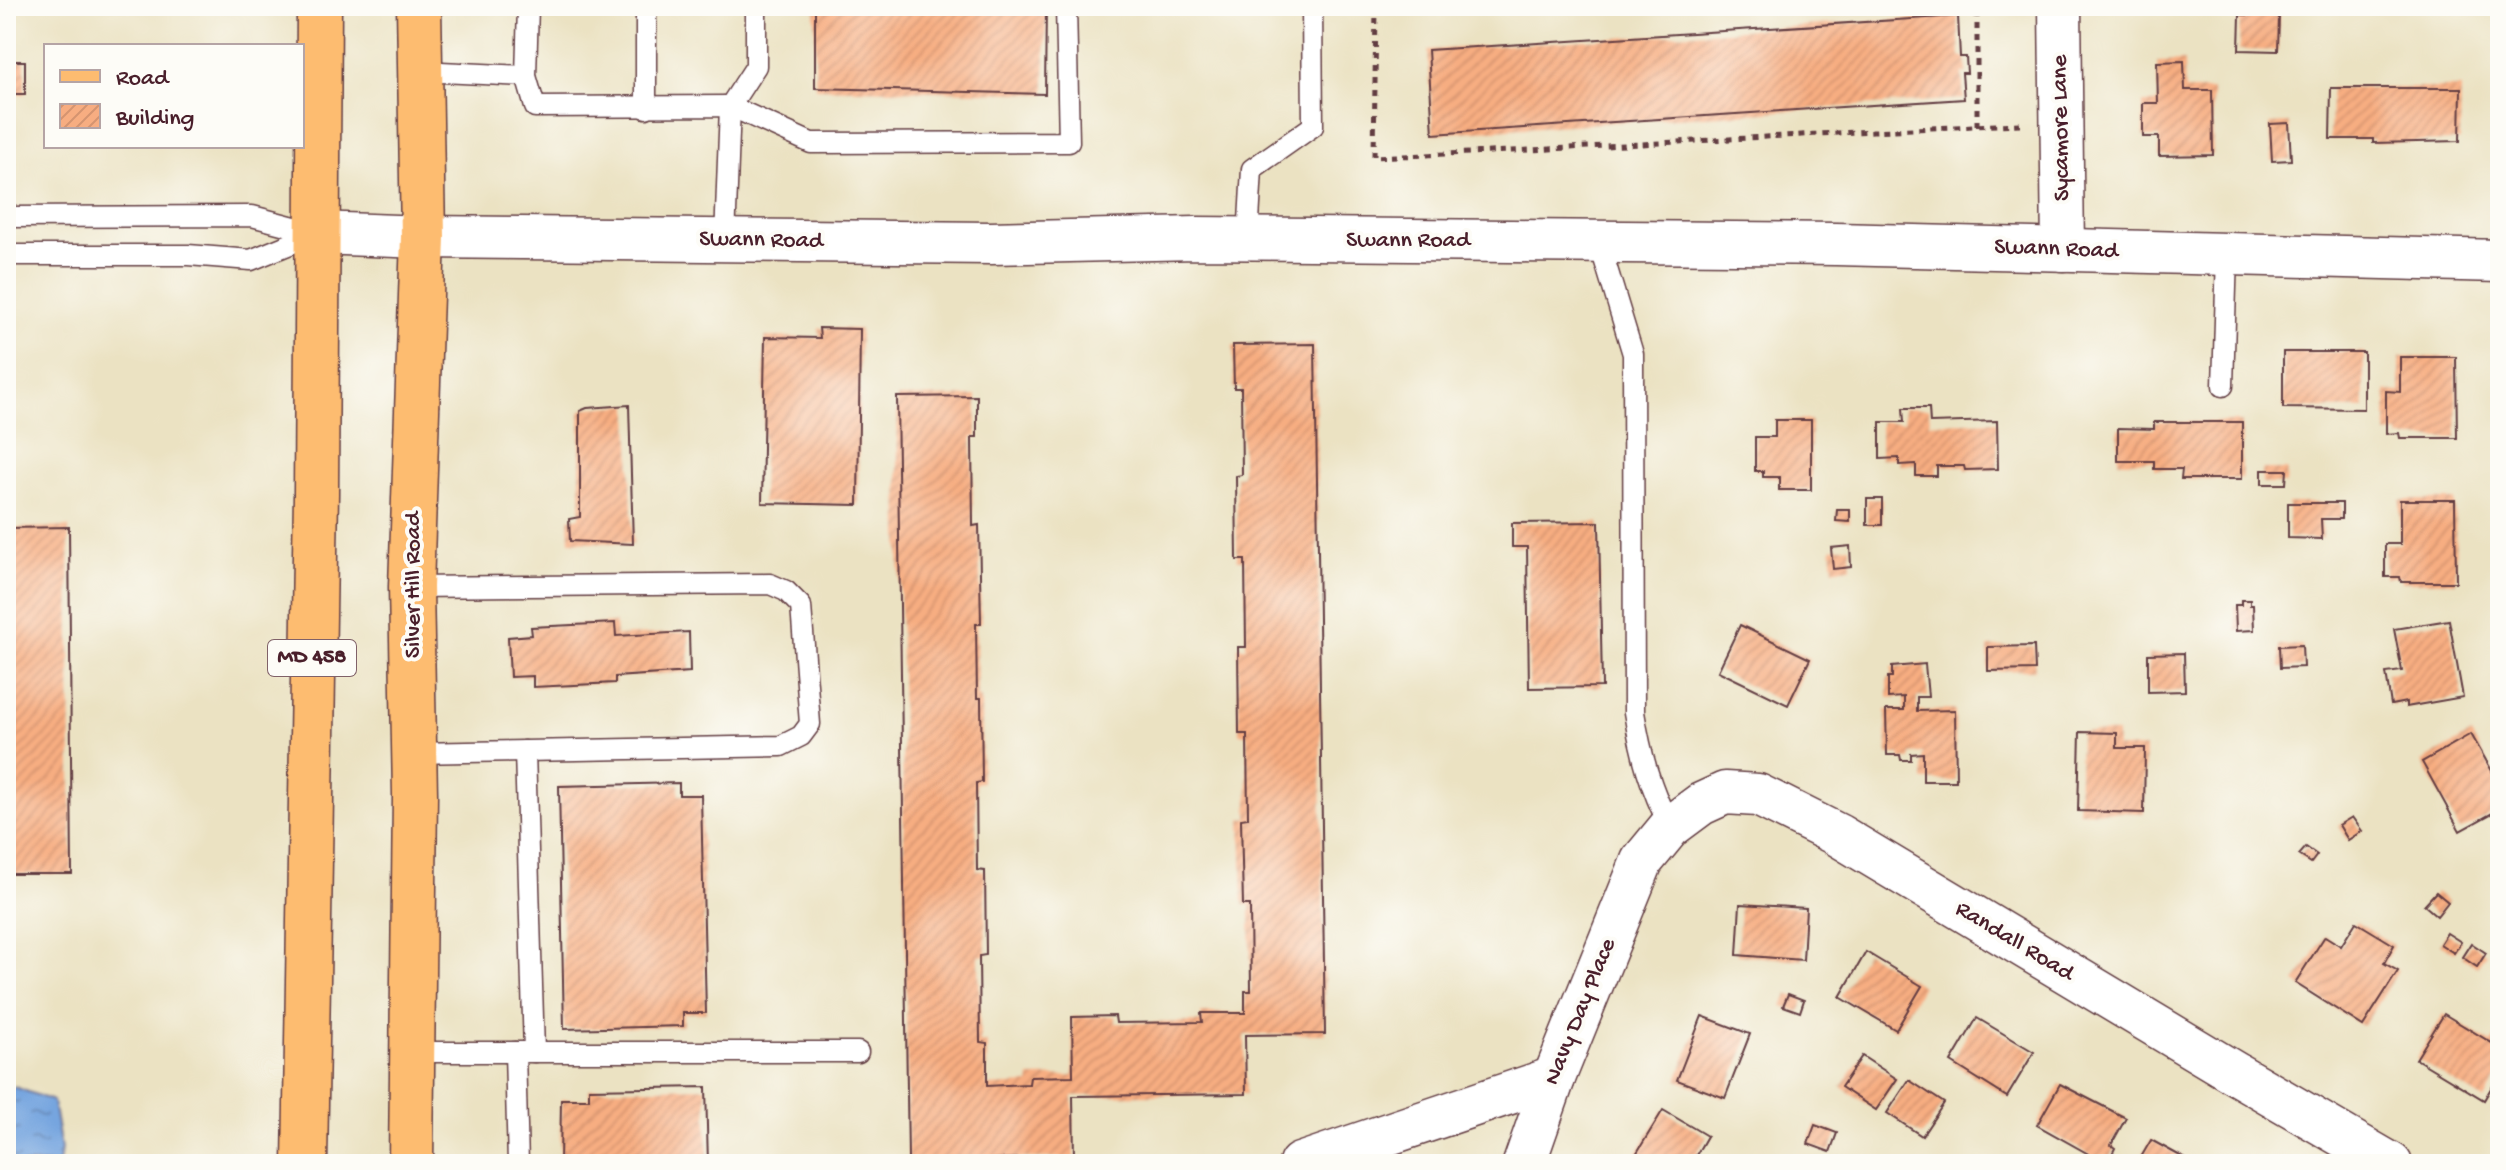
<svg xmlns="http://www.w3.org/2000/svg" width="2506" height="1170" viewBox="0 0 2506 1170" font-family="'Gochi Hand',sans-serif">
<style>
.water{fill:url(#water-ripples);stroke:#606285;stroke-width:2}
.building{fill:url(#building-hatch)}
.lines{fill:none;stroke-linecap:round;stroke-linejoin:round}
.service-casing{stroke:#623c42;stroke-width:23}
.minor-casing{stroke:#623c42;stroke-width:45}
.primary-casing{stroke:#623c42;stroke-width:47}
.path{stroke:#623c42;stroke-width:5;stroke-dasharray:6 6;stroke-linecap:butt}
.service{stroke:#fff;stroke-width:20}
.minor{stroke:#fff;stroke-width:42}
.primary{stroke:#fdbc70;stroke-width:44}
.labels{text-anchor:middle;dominant-baseline:central;stroke-width:8;stroke-linejoin:round;paint-order:stroke}
.shield{fill:#fdfcf7;stroke:#806168;stroke-width:2}
.shield-label{font-size:22px;font-weight:bold;fill:#4a1f2b}
.street-label{font-size:24px;fill:#4a1f2b;stroke:#fdfcf7}
</style>
<defs>
<pattern id="water-ripples" width="26" height="14" patternUnits="userSpaceOnUse" patternTransform="scale(2)"><rect width="26" height="14" fill="#76a5df"/><path d="M2 4q2-2 4 0t4 0M15 11q2-2 4 0t4 0" fill="none" stroke="#6386b5"/></pattern>
<pattern id="building-hatch" width="6" height="6" patternUnits="userSpaceOnUse" patternTransform="scale(2)"><rect width="6" height="6" fill="#f7ad81"/><path d="M-1 1l2-2M0 6l6-6M5 7l2-2" fill="none" stroke="#d59470"/></pattern>
</defs>
<rect width="100%" height="100%" fill="#fdfcf7"/>
<filter id="ink" filterUnits="userSpaceOnUse"><feTurbulence type="fractalNoise" baseFrequency=".0125" numOctaves="2"/><feDisplacementMap in="SourceGraphic" scale="16" xChannelSelector="R" yChannelSelector="G"/><feConvolveMatrix kernelMatrix="1 2 1 2 8 2 1 2 1" color-interpolation-filters="sRGB"/></filter>
<filter id="wash" filterUnits="userSpaceOnUse"><feTurbulence type="fractalNoise" baseFrequency=".006" numOctaves="4" result="noise"/><feDisplacementMap in="SourceGraphic" scale="32" xChannelSelector="R" yChannelSelector="G"/><feGaussianBlur stdDeviation="1.8" result="paint"/><feColorMatrix in="noise" values="0 0 0 0 0 0 0 0 0 0 0 0 0 0 0 0 0 1.4 0 .05"/><feComposite in="paint" operator="in"/></filter>
<g filter="url(#wash)">
<rect width="100%" height="100%" fill="#ebe2c2"/>
<path class="water" d="M 15,1087 L 53,1101 L 61,1149 L 59,1164 L 6,1164 L 6,1088 Z"/>
<g id="blocks">
<g class="building">
<path d="M 815,6 L 1046,6 L 1045,94 L 815,88 Z"/>
<path d="M 2240,15 L 2279,15 L 2278,51 L 2239,50 Z"/>
<path d="M 1958,16 L 1960,57 L 1966,57 L 1967,73 L 1962,73 L 1964,99 L 1433,134 L 1428,50 Z"/>
<rect x="6" y="61" width="19" height="33"/>
<path d="M 2184,61 L 2185,90 L 2212,90 L 2213,155 L 2159,156 L 2159,137 L 2143,137 L 2143,103 L 2158,103 L 2157,62 Z"/>
<path d="M 2331,88 L 2461,88 L 2460,141 L 2373,143 L 2373,139 L 2330,139 Z"/>
<path d="M 2289,123 L 2291,160 L 2272,161 L 2270,124 Z"/>
<path d="M 819,328 L 860,329 L 858,505 L 762,503 L 765,337 L 820,338 Z"/>
<path d="M 1315,344 L 1325,1034 L 1245,1035 L 1246,1094 L 1073,1096 L 1074,1158 L 908,1160 L 897,397 L 977,396 L 977,437 L 972,437 L 973,526 L 979,525 L 981,624 L 976,624 L 977,698 L 981,698 L 982,782 L 976,783 L 977,870 L 985,871 L 986,955 L 979,956 L 980,1042 L 987,1043 L 987,1086 L 1029,1084 L 1030,1077 L 1073,1076 L 1072,1017 L 1115,1016 L 1116,1023 L 1202,1022 L 1201,1013 L 1245,1013 L 1245,991 L 1251,991 L 1250,905 L 1243,905 L 1241,819 L 1248,818 L 1247,734 L 1239,734 L 1238,647 L 1246,647 L 1245,560 L 1237,560 L 1236,476 L 1242,475 L 1241,388 L 1234,388 L 1233,345 Z"/>
<path d="M 2283,352 L 2364,352 L 2364,409 L 2283,408 Z"/>
<path d="M 2400,357 L 2456,357 L 2457,438 L 2400,438 L 2399,433 L 2386,434 L 2386,391 L 2400,392 Z"/>
<path d="M 629,405 L 633,544 L 570,541 L 569,519 L 580,517 L 580,411 L 587,408 Z"/>
<path d="M 1903,408 L 1929,408 L 1930,423 L 1997,421 L 1998,469 L 1965,470 L 1964,466 L 1937,466 L 1937,476 L 1916,476 L 1916,464 L 1899,465 L 1899,458 L 1880,459 L 1880,422 L 1904,422 Z"/>
<path d="M 1775,420 L 1811,420 L 1811,490 L 1779,490 L 1779,477 L 1763,477 L 1763,471 L 1755,471 L 1755,437 L 1775,437 Z"/>
<path d="M 2154,422 L 2242,422 L 2242,479 L 2181,479 L 2182,469 L 2154,469 L 2154,461 L 2118,461 L 2118,428 L 2154,429 Z"/>
<path d="M 2262,470 L 2287,470 L 2286,484 L 2262,484 Z"/>
<rect x="1867" y="499" width="15" height="26"/>
<path d="M 2400,500 L 2455,500 L 2456,582 L 2401,582 L 2400,577 L 2385,577 L 2385,544 L 2400,544 Z"/>
<path d="M 2288,503 L 2342,503 L 2342,519 L 2321,519 L 2322,539 L 2288,538 Z"/>
<path d="M 1837,510 L 1850,510 L 1850,522 L 1836,521 Z"/>
<path d="M 1599,522 L 1602,687 L 1529,688 L 1527,547 L 1512,547 L 1512,523 Z"/>
<path d="M 69,527 L 72,874 L 6,874 L 6,528 Z"/>
<path d="M 1850,546 L 1851,567 L 1833,569 L 1831,548 Z"/>
<path d="M 2241,600 L 2250,600 L 2250,605 L 2253,605 L 2254,630 L 2236,631 L 2235,605 L 2241,605 Z"/>
<path d="M 2449,620 L 2463,697 L 2406,707 L 2406,702 L 2391,705 L 2386,673 L 2402,671 L 2394,629 Z"/>
<path d="M 615,623 L 616,636 L 689,632 L 690,672 L 615,677 L 615,683 L 533,687 L 533,676 L 510,677 L 508,637 L 532,635 L 531,627 Z"/>
<path d="M 1740,625 L 1810,659 L 1788,705 L 1718,671 Z"/>
<path d="M 2302,645 L 2303,667 L 2280,668 L 2279,646 Z"/>
<path d="M 2034,646 L 2035,670 L 1988,671 L 1988,647 Z"/>
<path d="M 2184,653 L 2185,691 L 2148,692 L 2148,654 Z"/>
<path d="M 1925,664 L 1928,697 L 1917,697 L 1917,711 L 1955,710 L 1956,781 L 1923,781 L 1923,753 L 1911,754 L 1911,760 L 1901,760 L 1900,755 L 1887,755 L 1886,710 L 1904,710 L 1904,697 L 1888,698 L 1888,677 L 1892,677 L 1892,667 Z"/>
<path d="M 2080,732 L 2117,733 L 2117,748 L 2145,748 L 2144,813 L 2078,811 Z"/>
<path d="M 2471,734 L 2500,785 L 2500,809 L 2460,831 L 2422,762 Z"/>
<path d="M 679,783 L 679,795 L 701,795 L 706,1013 L 683,1013 L 683,1026 L 564,1029 L 559,786 Z"/>
<path d="M 2352,817 L 2362,831 L 2348,840 L 2339,825 Z"/>
<path d="M 2306,847 L 2317,855 L 2311,863 L 2299,855 Z"/>
<path d="M 2436,892 L 2448,902 L 2437,916 L 2424,905 Z"/>
<path d="M 1740,904 L 1806,908 L 1803,960 L 1737,955 Z"/>
<path d="M 2356,922 L 2394,945 L 2384,963 L 2398,971 L 2363,1026 L 2295,983 L 2325,936 L 2341,946 Z"/>
<path d="M 2447,933 L 2461,942 L 2454,953 L 2440,944 Z"/>
<path d="M 2471,943 L 2486,953 L 2477,967 L 2462,957 Z"/>
<path d="M 1866,952 L 1922,986 L 1896,1030 L 1840,997 Z"/>
<path d="M 1788,994 L 1804,1000 L 1800,1012 L 1783,1006 Z"/>
<path d="M 2444,1014 L 2492,1043 L 2500,1029 L 2500,1073 L 2484,1100 L 2416,1059 Z"/>
<path d="M 1702,1016 L 1750,1034 L 1725,1098 L 1677,1080 Z"/>
<path d="M 1977,1018 L 2034,1052 L 2007,1097 L 1951,1062 Z"/>
<path d="M 1862,1056 L 1897,1079 L 1876,1110 L 1841,1087 Z"/>
<path d="M 1909,1080 L 1944,1103 L 1922,1136 L 1887,1113 Z"/>
<path d="M 2060,1084 L 2126,1118 L 2111,1145 L 2115,1148 L 2110,1158 L 2105,1155 L 2101,1161 L 2037,1125 Z"/>
<path d="M 706,1087 L 708,1164 L 560,1164 L 561,1099 L 589,1099 L 589,1089 Z"/>
<path d="M 1663,1110 L 1707,1136 L 1691,1164 L 1630,1164 Z"/>
<path d="M 1815,1125 L 1837,1133 L 1830,1152 L 1808,1144 Z"/>
<path d="M 2151,1140 L 2195,1164 L 2137,1164 Z"/>
</g>
</g>
</g>
<g filter="url(#ink)">
<use href="#blocks" fill-opacity="0" stroke="#623c42" stroke-width="2"/>
<g class="lines">
<defs>
<g id="service">
<path d="M 528,6 L 526,76 L 535,107 L 730,106 L 811,143 L 1069,142 L 1066,6"/>
<path d="M 420,71 L 526,76"/>
<path d="M 646,108 L 646,6"/>
<path d="M 6,217 L 252,216 L 317,233"/>
<path d="M 1248,239 L 1252,169 L 1313,126 L 1312,6"/>
<path d="M 725,240 L 730,106 L 756,66 L 756,6"/>
<path d="M 1599,242 L 1633,354 L 1634,712 C 1641,755 1650,787 1670,827"/>
<path d="M 6,255 L 188,255 L 251,260 L 317,233"/>
<path d="M 2223,386 L 2227,254"/>
<path d="M 411,587 L 770,584 L 786,591 L 801,606 L 810,724 L 801,736 L 781,746 L 414,753"/>
<path d="M 525,751 L 534,1052"/>
<path d="M 414,1052 L 858,1052"/>
<path d="M 515,1052 L 518,1164"/>
</g>
<g id="minor">
<path d="M 2060,6 L 2063,250"/>
<path d="M 317,233 L 423,237 L 991,243 L 1196,238 L 1836,244 L 2500,261"/>
<path d="M 1300,1164 L 1554,1078"/>
<path d="M 1524,1164 L 1554,1078 L 1642,861 L 1670,827 L 1701,804 L 1725,793 L 1758,795 L 1838,835 L 2233,1072 L 2391,1164"/>
</g>
<g id="primary">
<path d="M 305,1164 L 316,494 L 319,6"/>
<path d="M 411,1164 L 415,795 L 411,587 L 423,237 L 419,6"/>
</g>
</defs>
<use href="#service" class="service-casing"/>
<use href="#minor" class="minor-casing"/>
<use href="#primary" class="primary-casing"/>
<g class="path">
<path d="M 1376,6 L 1374,157 C 1589,149 1805,133 2020,124"/>
<path d="M 1977,126 L 1977,6"/>
</g>
<use href="#service" class="service"/>
<use href="#minor" class="minor"/>
<use href="#primary" class="primary"/>
</g>
</g>
<g class="labels">
<rect class="shield" x="268" y="640" width="88" height="36" rx="6"/>
<g class="shield-label">
<text x="312" y="658">MD 458</text>
</g>
<g class="street-label">
<text transform="translate(2062 128) rotate(-91)">Sycamore Lane</text>
<text transform="translate(761 241) rotate(1)">Swann Road</text>
<text x="1408" y="241">Swann Road</text>
<text transform="translate(2056 250) rotate(2)">Swann Road</text>
<text transform="translate(414 585) rotate(-90)">Silver Hill Road</text>
<text transform="translate(2014 942) rotate(31)">Randall Road</text>
<text transform="translate(1581 1012) rotate(-68)">Navy Day Place</text>
</g>
</g>
<rect width="2506" height="1170" fill="none" stroke="#fdfcf7" stroke-width="32"/>
<rect x="44" y="44" width="260" height="104" fill="#fdfcf7" stroke="#b5a4a5" stroke-width="2"/>
<rect x="60" y="70" width="40" height="12" fill="#fdbc70" stroke="#b5a4a5" stroke-width="2"/>
<text x="116" y="84" font-size="24" fill="#4a1f2b">Road</text>
<rect x="60" y="104" width="40" height="24" fill="url(#building-hatch)" stroke="#b5a4a5" stroke-width="2"/>
<text x="116" y="124" font-size="24" fill="#4a1f2b">Building</text>
</svg>
